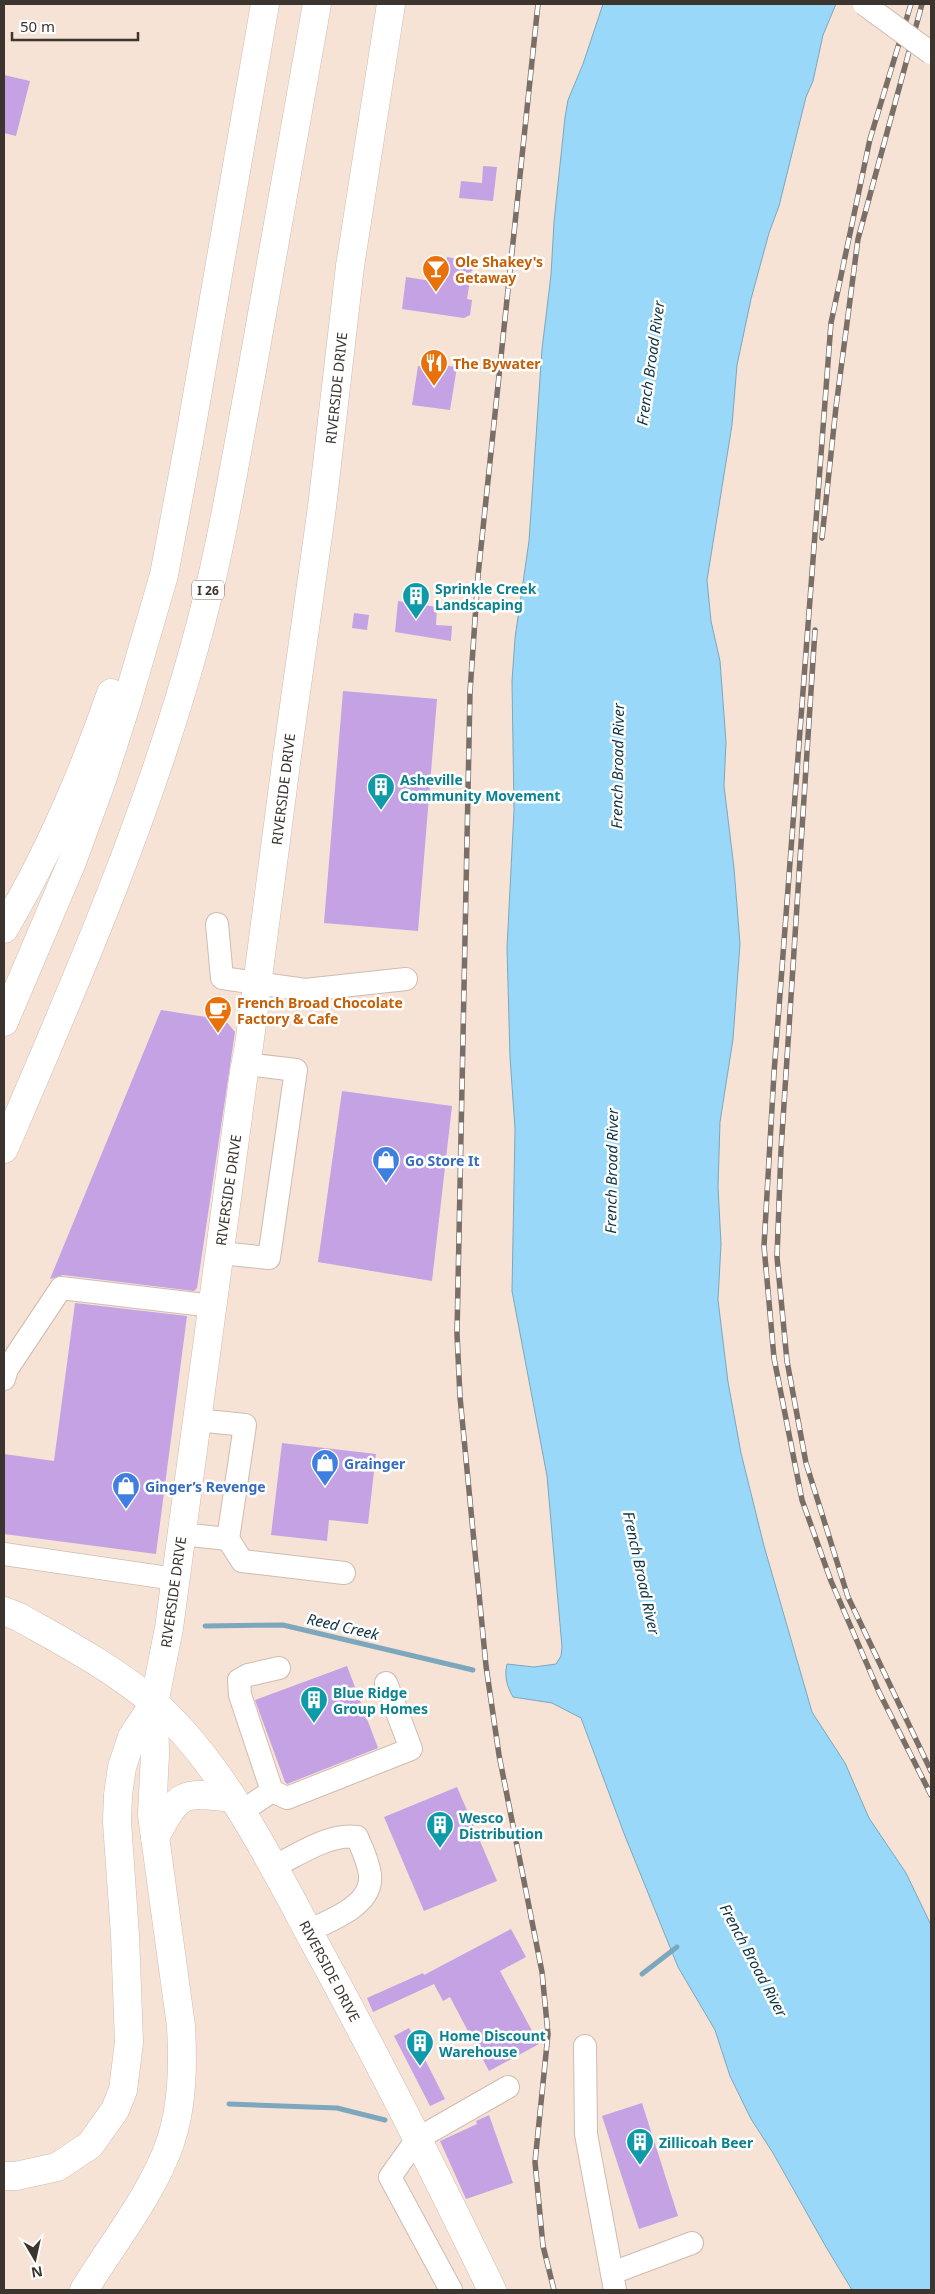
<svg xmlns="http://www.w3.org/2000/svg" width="935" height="2294" viewBox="0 0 935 2294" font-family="'Noto Sans',sans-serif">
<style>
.water{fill:#99d8f8;stroke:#7da7bc}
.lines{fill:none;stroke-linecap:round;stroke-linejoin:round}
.stream{stroke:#7da7bc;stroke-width:5}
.building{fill:#c4a2e3}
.minor-casing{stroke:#cebcb0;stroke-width:24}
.major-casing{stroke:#cebcb0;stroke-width:29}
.highway-casing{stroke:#cebcb0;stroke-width:29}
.minor{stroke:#fff;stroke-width:22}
.major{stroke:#fff;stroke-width:28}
.highway{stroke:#fff;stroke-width:28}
.rail-casing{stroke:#7a6f67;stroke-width:5.5}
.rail{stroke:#fff;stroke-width:4;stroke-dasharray:11;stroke-linecap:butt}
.minor-bridge-casing{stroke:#cebcb0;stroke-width:24;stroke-linecap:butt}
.minor-bridge{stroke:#fff;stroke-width:22}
.labels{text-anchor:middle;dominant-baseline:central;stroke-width:5;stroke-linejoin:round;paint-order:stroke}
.shield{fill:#fff;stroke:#76716d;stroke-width:1}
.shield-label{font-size:12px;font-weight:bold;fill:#3b342f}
.food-label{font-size:14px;font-weight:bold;fill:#c56008;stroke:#fff;text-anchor:start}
.street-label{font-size:14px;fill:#3b342f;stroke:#fff}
.culture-label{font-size:14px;font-weight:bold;fill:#0d838f;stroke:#fff;text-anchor:start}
.shop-label{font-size:14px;font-weight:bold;fill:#366cbe;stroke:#fff;text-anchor:start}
.water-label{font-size:15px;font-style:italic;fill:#0e3444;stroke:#fff}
</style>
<rect width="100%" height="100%" fill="#f6e3d6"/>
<path class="water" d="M 603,4 L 836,4 L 823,35 L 813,81 L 806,97 L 779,206 L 769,233 L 751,299 L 737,365 L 732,425 L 707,580 L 711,621 L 720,661 L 726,742 L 724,786 L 734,868 L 740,944 L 733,1039 L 720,1122 L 718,1187 L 721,1244 L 718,1300 L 728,1382 L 741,1453 L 764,1546 L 812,1712 L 845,1763 L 869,1818 L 906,1873 L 931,1925 L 931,2290 L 852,2290 L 826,2247 L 773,2153 L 751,2119 L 730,2076 L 715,2030 L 678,1967 L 625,1836 L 581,1718 L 552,1703 L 513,1697 C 507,1686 504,1677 507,1664 L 534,1667 L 556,1664 L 561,1656 L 562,1647 L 547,1476 L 512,1291 L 515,1129 L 510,1057 L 507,948 L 514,810 L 512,681 L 515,638 L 529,541 L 542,349 L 551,275 L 554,222 L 565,117 L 568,100 L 583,64 Z"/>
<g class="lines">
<g class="stream">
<path d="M 205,1626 L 283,1625 L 473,1670"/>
<path d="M 642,1974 L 677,1947"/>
<path d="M 229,2104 L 337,2108 L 385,2120"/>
</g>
</g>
<g class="building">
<path d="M 4,75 L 30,81 L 16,136 L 4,133 Z"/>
<path d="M 483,166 L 497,167 L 493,201 L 459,198 L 461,181 L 482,183 Z"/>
<path d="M 447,257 L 473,262 L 467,299 L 472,300 L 470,315 L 464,318 L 402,309 L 406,277 L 444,283 Z"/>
<path d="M 440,365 L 457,367 L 450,410 L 412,405 L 418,366 L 439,369 Z"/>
<path d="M 398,601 L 437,607 L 436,625 L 452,626 L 451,641 L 395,632 Z"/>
<path d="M 354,613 L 369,615 L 367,630 L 352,628 Z"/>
<path d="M 343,691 L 437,699 L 418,931 L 324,923 Z"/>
<path d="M 161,1010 L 225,1020 L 235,1032 L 197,1288 L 194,1291 L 63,1275 L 50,1279 Z"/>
<path d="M 342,1091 L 452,1106 L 432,1281 L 318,1262 Z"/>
<path d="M 75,1303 L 187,1316 L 156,1554 L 4,1534 L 4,1454 L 54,1461 Z"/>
<path d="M 282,1443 L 376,1454 L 368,1524 L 329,1520 L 327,1541 L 271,1535 Z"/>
<path d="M 347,1666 L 378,1748 L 287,1784 L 285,1782 L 255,1700 Z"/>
<path d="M 457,1787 L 497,1881 L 424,1911 L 384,1817 Z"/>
<path d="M 511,1929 L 526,1957 L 500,1971 L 539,2044 L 489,2071 L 450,1997 L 443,2001 L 434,1984 L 373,2012 L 367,1998 L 423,1973 L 424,1975 Z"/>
<path d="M 409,2028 L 445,2099 L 430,2106 L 394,2036 Z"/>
<path d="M 642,2103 L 678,2216 L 639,2229 L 602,2116 Z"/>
<path d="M 489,2115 L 513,2183 L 466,2199 L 440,2141 L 477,2124 L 476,2121 Z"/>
</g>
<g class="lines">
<defs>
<g id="minor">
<path d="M 217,924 L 222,978 L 305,990 L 406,979"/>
<path d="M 220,1253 L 269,1258 L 296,1070 L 246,1064"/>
<path d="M 4,1379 L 7,1369 L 61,1288 L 213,1306"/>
<path d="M 181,1534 L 228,1539 L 245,1425 L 197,1420"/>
<path d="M 228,1539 L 242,1561 L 344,1573"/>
<path d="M 4,1554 L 175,1579"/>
<path d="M 272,1791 L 287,1798 L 411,1749 L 386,1683"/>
<path d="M 241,1812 L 272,1791 L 240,1695 L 239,1680 L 248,1675 L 279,1668"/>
<path d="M 273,1867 C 298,1855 329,1833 357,1837 C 362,1848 368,1861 370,1874 C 374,1905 331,1920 308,1931"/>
<path d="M 585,2046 L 586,2134 L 615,2290"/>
<path d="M 612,2273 L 692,2243"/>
<path d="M 451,2290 L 390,2177 L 417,2139 L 508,2087"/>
</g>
<g id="major">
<path d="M 4,1611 L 19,1617 C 65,1643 113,1668 154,1703 C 222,1763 271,1861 313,1940 C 376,2055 435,2172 492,2290"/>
<path d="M 154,1704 L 169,1628 L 244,1072 L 249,1046 L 287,756 L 322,507 L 350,266 L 391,4"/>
</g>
<g id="highway">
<path d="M 4,929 C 48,855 83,774 111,693"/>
<path d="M 4,1022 L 72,862 L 102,780 L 127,702 L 164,575 L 189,442 L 265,4"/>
<path d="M 4,1149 C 75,984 147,819 195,645 C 220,557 234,466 251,376 C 273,252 295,128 317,4"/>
<path d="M 155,1837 C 180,1791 181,1792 232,1798"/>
<path d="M 4,2176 L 16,2176 L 57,2167 L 90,2145 L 115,2110 L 123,2090 L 129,2042 L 125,1935 L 117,1822 L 118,1795 L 122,1767 L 132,1737 L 154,1704"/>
<path d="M 84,2290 C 111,2246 154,2191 170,2143 C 183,2105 183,2064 181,2026 L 152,1815 L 155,1754 L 154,1704"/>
</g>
</defs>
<use href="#minor" class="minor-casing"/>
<use href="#major" class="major-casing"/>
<use href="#highway" class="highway-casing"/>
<use href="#minor" class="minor"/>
<use href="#major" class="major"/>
<use href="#highway" class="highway"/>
<defs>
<g id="rail">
<path d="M 538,4 L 478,576 L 470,692 L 457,1334 L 460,1397 L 486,1666 L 499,1755 L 542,1972 L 548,2034 L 535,2162 L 543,2246 L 554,2290"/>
<path d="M 911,4 L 870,139 L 831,323 L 774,1073 L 764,1246 L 774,1358 L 802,1500 L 831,1581 L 879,1692 L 931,1795"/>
<path d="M 822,538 L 836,407 L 858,239 L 922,4"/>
<path d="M 815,630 L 781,1150 L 777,1257 L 787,1361 L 806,1463 L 848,1597 L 931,1771"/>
</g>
</defs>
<use href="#rail" class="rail-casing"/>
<use href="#rail" class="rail"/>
<defs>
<path id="minor-bridge" d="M 864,4 L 931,53"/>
</defs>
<use href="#minor-bridge" class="minor-bridge-casing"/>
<use href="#minor-bridge" class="minor-bridge"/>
</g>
<defs>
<symbol id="bar-pin" viewBox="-11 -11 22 30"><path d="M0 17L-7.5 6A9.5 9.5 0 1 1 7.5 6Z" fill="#e8710a" stroke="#fff"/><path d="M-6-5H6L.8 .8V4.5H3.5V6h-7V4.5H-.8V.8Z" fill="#fff"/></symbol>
<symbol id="restaurant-pin" viewBox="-11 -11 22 30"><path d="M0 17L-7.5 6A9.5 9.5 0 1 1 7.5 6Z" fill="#e8710a" stroke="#fff"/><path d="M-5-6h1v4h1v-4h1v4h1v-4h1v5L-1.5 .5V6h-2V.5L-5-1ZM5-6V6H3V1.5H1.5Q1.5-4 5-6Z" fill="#fff"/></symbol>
<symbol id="building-pin" viewBox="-11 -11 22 30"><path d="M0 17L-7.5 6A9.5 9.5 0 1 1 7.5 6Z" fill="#0f9aa8" stroke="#fff"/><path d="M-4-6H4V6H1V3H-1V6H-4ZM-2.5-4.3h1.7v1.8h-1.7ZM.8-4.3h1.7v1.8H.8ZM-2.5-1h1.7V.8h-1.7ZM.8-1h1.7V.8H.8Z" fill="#fff"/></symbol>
<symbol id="cafe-pin" viewBox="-11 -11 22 30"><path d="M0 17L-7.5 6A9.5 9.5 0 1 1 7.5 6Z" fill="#e8710a" stroke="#fff"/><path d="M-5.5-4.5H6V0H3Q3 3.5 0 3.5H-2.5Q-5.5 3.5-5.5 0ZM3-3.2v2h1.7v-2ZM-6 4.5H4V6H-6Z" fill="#fff"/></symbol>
<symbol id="shop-pin" viewBox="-11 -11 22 30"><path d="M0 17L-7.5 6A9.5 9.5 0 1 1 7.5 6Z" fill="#3f7fe0" stroke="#fff"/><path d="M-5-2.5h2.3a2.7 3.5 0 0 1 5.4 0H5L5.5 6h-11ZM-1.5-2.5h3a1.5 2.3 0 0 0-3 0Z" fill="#fff"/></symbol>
</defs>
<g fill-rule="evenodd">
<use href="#bar-pin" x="420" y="253" width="32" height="43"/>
<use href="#restaurant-pin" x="418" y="347" width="32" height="43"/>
<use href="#building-pin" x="400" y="580" width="32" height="43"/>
<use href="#building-pin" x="365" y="771" width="32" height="43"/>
<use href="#cafe-pin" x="202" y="994" width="32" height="43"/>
<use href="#shop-pin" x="370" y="1144" width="32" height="43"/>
<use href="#shop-pin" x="309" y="1447" width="32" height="43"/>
<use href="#shop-pin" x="110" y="1470" width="32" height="43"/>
<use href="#building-pin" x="298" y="1684" width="32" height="43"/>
<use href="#building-pin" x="424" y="1809" width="32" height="43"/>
<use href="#building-pin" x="404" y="2027" width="32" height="43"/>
<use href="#building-pin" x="624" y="2126" width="32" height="43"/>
</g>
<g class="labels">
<rect class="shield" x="192" y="580.5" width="32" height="19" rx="4"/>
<g class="shield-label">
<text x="208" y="590">I 26</text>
</g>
<g class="food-label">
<text x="455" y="261">Ole Shakey's<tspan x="455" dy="16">Getaway</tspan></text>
<text x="453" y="363">The Bywater</text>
<text x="237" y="1002">French Broad Chocolate<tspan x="237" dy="16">Factory &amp; Cafe</tspan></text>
</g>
<g class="street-label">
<text transform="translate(336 388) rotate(-84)">RIVERSIDE DRIVE</text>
<text transform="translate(283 789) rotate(-83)">RIVERSIDE DRIVE</text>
<text transform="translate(228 1190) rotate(-82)">RIVERSIDE DRIVE</text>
<text transform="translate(173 1592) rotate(-82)">RIVERSIDE DRIVE</text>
<text transform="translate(330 1971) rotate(62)">RIVERSIDE DRIVE</text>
</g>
<g class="culture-label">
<text x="435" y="588">Sprinkle Creek<tspan x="435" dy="16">Landscaping</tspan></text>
<text x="400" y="779">Asheville<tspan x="400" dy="16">Community Movement</tspan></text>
<text x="333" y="1692">Blue Ridge<tspan x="333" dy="16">Group Homes</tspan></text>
<text x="459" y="1817">Wesco<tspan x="459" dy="16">Distribution</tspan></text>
<text x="439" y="2035">Home Discount<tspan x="439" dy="16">Warehouse</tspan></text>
<text x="659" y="2142">Zillicoah Beer</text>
</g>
<g class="shop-label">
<text x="405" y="1160">Go Store It</text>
<text x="344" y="1463">Grainger</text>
<text x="145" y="1486">Ginger’s Revenge</text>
</g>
<g class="water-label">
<text transform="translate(650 363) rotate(-82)">French Broad River</text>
<text transform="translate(617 766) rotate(-89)">French Broad River</text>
<text transform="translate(611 1171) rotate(-89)">French Broad River</text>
<text transform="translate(642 1573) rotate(78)">French Broad River</text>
<text transform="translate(343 1626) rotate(13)">Reed Creek</text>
<text transform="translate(754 1960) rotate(62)">French Broad River</text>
</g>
</g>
<rect width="935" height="2294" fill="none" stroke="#3b342f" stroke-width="10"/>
<g transform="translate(35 2259) rotate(171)" stroke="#ffffff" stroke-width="4" paint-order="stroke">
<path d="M0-4L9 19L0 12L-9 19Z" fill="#3b342f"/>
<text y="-8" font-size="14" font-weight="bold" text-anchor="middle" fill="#3b342f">N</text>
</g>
<path d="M12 32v8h126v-8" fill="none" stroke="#3b342f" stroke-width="2.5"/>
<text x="20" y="32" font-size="15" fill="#3b342f" stroke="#ffffff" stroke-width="4" paint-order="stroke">50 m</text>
</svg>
